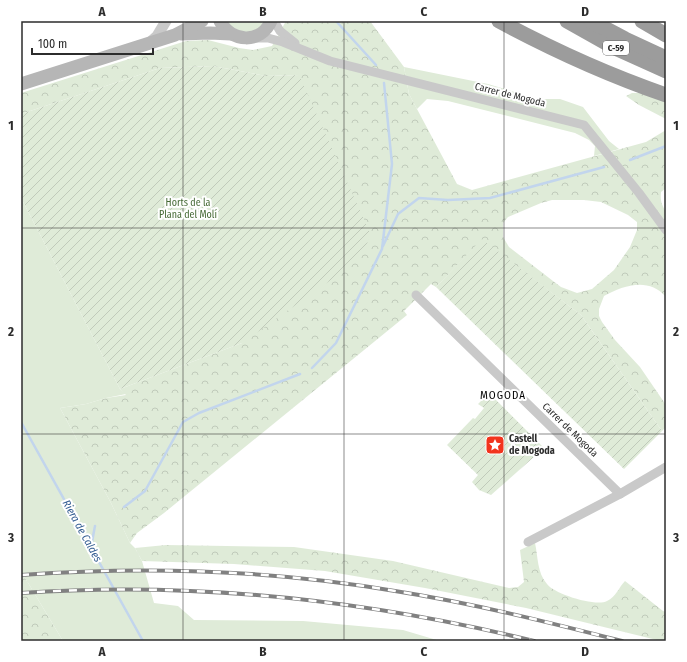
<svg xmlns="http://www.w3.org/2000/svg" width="687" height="662" viewBox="0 0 687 662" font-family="'Fira Sans Condensed',sans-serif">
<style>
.grass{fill:#dfebd8}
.forest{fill:url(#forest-crowns);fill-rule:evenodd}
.garden{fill:url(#garden-furrows)}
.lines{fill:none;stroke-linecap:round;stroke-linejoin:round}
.stream{stroke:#c2d5ed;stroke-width:2.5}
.minor{stroke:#c9c9c9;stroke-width:9}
.tertiary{stroke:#c9c9c9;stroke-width:11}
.secondary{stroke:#b6b6b6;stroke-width:13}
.trunk{stroke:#9c9c9c;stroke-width:15}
.rail-casing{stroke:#818181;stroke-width:4}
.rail{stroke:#fff;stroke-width:2.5;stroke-dasharray:8;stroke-linecap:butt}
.grid{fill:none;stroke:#2c2c2c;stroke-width:1;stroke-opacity:0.55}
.labels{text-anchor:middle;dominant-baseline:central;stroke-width:4;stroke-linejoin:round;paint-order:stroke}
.shield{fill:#fff;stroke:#6b6b6b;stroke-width:1}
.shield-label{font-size:9px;font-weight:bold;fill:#2c2c2c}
.street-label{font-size:10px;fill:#2c2c2c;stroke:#fff}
.park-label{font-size:10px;fill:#466a36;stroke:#fff}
.poi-label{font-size:10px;font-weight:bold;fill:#2c2c2c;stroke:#fff;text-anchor:start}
.neighbourhood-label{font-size:11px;letter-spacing:1px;fill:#000;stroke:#fff}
.water-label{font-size:11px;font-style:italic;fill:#355e93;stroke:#fff}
.neatline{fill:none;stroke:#2c2c2c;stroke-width:1.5}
.grid-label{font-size:13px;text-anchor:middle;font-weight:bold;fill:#2c2c2c}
</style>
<defs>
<pattern id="forest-crowns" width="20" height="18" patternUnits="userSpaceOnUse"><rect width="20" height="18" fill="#dfebd8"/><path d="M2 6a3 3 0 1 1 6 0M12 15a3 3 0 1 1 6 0" fill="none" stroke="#c0caba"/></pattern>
<pattern id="garden-furrows" width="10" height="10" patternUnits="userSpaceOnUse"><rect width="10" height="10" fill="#dfebd8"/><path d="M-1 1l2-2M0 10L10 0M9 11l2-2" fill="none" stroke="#c0caba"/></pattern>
</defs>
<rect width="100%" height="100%" fill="#fff"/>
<g class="grass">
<path d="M 220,21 L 271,21 L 252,37 Z"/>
<path d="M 404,67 L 488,84 L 538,99 L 560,99 L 583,107 L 609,141 L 619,149 L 594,156 L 595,146 L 589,140 L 575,133 L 448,101 L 427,99 L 417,109 L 409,94 Z"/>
<path d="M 21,198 L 120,389 L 126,394 L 106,398 L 86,404 L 60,408 L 111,503 L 130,543 L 135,548 L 142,561 L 154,603 L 178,606 L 194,620 L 303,621 L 403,630 L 440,641 L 63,641 L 21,571 Z"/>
</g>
<g class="forest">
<path d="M 286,21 L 370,21 L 404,67 L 409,94 L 457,184 L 472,190 L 646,142 L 666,130 L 666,188 L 661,192 C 660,201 662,205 666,212 L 666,297 C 649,277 624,285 604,296 L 599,309 L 599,316 L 602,322 L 615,340 L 640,367 L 666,405 L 666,427 L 662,431 L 581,315 L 482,240 L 436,287 L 431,284 L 404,311 L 407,315 L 164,513 L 137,533 L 130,543 L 111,503 L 60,408 L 86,404 L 106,398 L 126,395 L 120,389 L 242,343 L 299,75 L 266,76 L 213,66 L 160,68 L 21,114 L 21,93 L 186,41 L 208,40 L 239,48 L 253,50 L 272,46 ZM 552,200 L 584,200 L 601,202 L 628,215 L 637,222 L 637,230 L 630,247 L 614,270 L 592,289 L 577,293 L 561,287 L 553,281 L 509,247 L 503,237 L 503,223 L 508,217 L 541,203 Z"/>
<path d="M 632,93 L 640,93 L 666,102 L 666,119 L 639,105 L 626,96 Z"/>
<path d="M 535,543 C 538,556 537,573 547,584 C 554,594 596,607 607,601 C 616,597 619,587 625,581 L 663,611 L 666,612 L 666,641 L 661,641 L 526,608 L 425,588 L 325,571 L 234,564 L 142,561 L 135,548 L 166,545 L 294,547 L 393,561 L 509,588 L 518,587 L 524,582 L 520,550 Z"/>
<path d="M 21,571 L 63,641 L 21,641 Z"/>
</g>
<g class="garden">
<path d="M 213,66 L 266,76 L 299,75 L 371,235 L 359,260 L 242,343 L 120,389 L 21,198 L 21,114 L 160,68 Z"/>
<path d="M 482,239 L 581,315 L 662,431 L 624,469 L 436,287 Z"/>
<path d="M 489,393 L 544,448 L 491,495 L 479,490 L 472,482 L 478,475 L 447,445 L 473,418 L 475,419 L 484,408 L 478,404 Z"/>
</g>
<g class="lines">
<g class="stream">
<path d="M 336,21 L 376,65"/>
<path d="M 630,160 L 666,146"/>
<path d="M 383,246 L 398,214 L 419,198 L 448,200 L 490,198 L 604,167"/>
<path d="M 312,368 L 336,343 L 382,249 L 392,164 L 384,83"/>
<path d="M 21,422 L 143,641"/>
<path d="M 124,507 L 145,491 L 183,422 L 199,413 L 300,374"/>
<path d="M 91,547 L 95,526"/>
</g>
<g class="minor">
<path d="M 274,21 L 280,31 L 295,43"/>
<path d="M 253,38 L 268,38 L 283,42 L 330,61 L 584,125 L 639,193 L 666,230"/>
<path d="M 416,295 L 620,494"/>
<path d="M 528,542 L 620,494 L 666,467"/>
</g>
<path class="tertiary" d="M 148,44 L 157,36 L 166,21"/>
<g class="secondary">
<path d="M 220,21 C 231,43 261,44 271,21"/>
<path d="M 181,34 L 210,33 L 231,34"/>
<path d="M 21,84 L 175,35 L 202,21"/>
</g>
<g class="trunk">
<path d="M 499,21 C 553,50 608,75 666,95"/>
<path d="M 567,21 L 615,48 L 666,71"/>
<path d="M 591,21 L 625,39 L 666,58"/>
<path d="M 642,21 L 666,35"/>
</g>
<defs>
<g id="rail">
<path d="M 21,575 C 146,566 272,570 395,591 C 472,603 547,622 622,641"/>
<path d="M 21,593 C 193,581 366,600 534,641"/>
</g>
</defs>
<use href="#rail" class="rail-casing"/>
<use href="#rail" class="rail"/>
</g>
<path class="grid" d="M 183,21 L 183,641M 344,21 L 344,641M 504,21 L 504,641M 21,228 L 666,228M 21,434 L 666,434"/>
<defs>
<symbol id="sight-square" viewBox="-11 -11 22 22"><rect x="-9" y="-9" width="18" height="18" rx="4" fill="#f2341e" stroke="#fff"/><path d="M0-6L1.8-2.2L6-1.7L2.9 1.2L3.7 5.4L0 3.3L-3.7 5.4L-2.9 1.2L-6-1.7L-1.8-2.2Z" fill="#fff"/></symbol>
</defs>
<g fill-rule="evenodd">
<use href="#sight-square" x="484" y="434" width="22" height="22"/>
</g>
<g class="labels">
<rect class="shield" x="603" y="41" width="26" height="14" rx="3"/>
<g class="shield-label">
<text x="616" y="48">C-59</text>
</g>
<g class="street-label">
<text transform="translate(510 95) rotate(14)">Carrer de Mogoda</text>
<text transform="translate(570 430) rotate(44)">Carrer de Mogoda</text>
</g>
<g class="park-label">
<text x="188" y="203">Horts de la<tspan x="188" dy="12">Plana del Molí</tspan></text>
</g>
<g class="poi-label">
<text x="509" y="439">Castell<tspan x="509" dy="12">de Mogoda</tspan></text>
</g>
<g class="neighbourhood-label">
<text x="503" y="395">MOGODA</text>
</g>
<g class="water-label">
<text transform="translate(82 531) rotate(61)">Riera de Caldes</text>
</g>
</g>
<rect width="687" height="662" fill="none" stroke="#ffffff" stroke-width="44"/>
<path d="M32 48v6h121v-6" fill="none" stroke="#2c2c2c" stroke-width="2"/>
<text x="38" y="48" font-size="12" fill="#2c2c2c" stroke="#ffffff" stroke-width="3" paint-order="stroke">100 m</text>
<rect x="22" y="22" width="643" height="618" class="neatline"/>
<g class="grid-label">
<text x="102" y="16">A</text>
<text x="263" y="16">B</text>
<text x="424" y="16">C</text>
<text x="585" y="16">D</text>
<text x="11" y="130">1</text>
<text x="676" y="130">1</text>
<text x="11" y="336">2</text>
<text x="676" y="336">2</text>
<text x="11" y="542">3</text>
<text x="676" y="542">3</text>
<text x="102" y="656">A</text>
<text x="263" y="656">B</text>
<text x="424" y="656">C</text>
<text x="585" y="656">D</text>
</g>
</svg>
